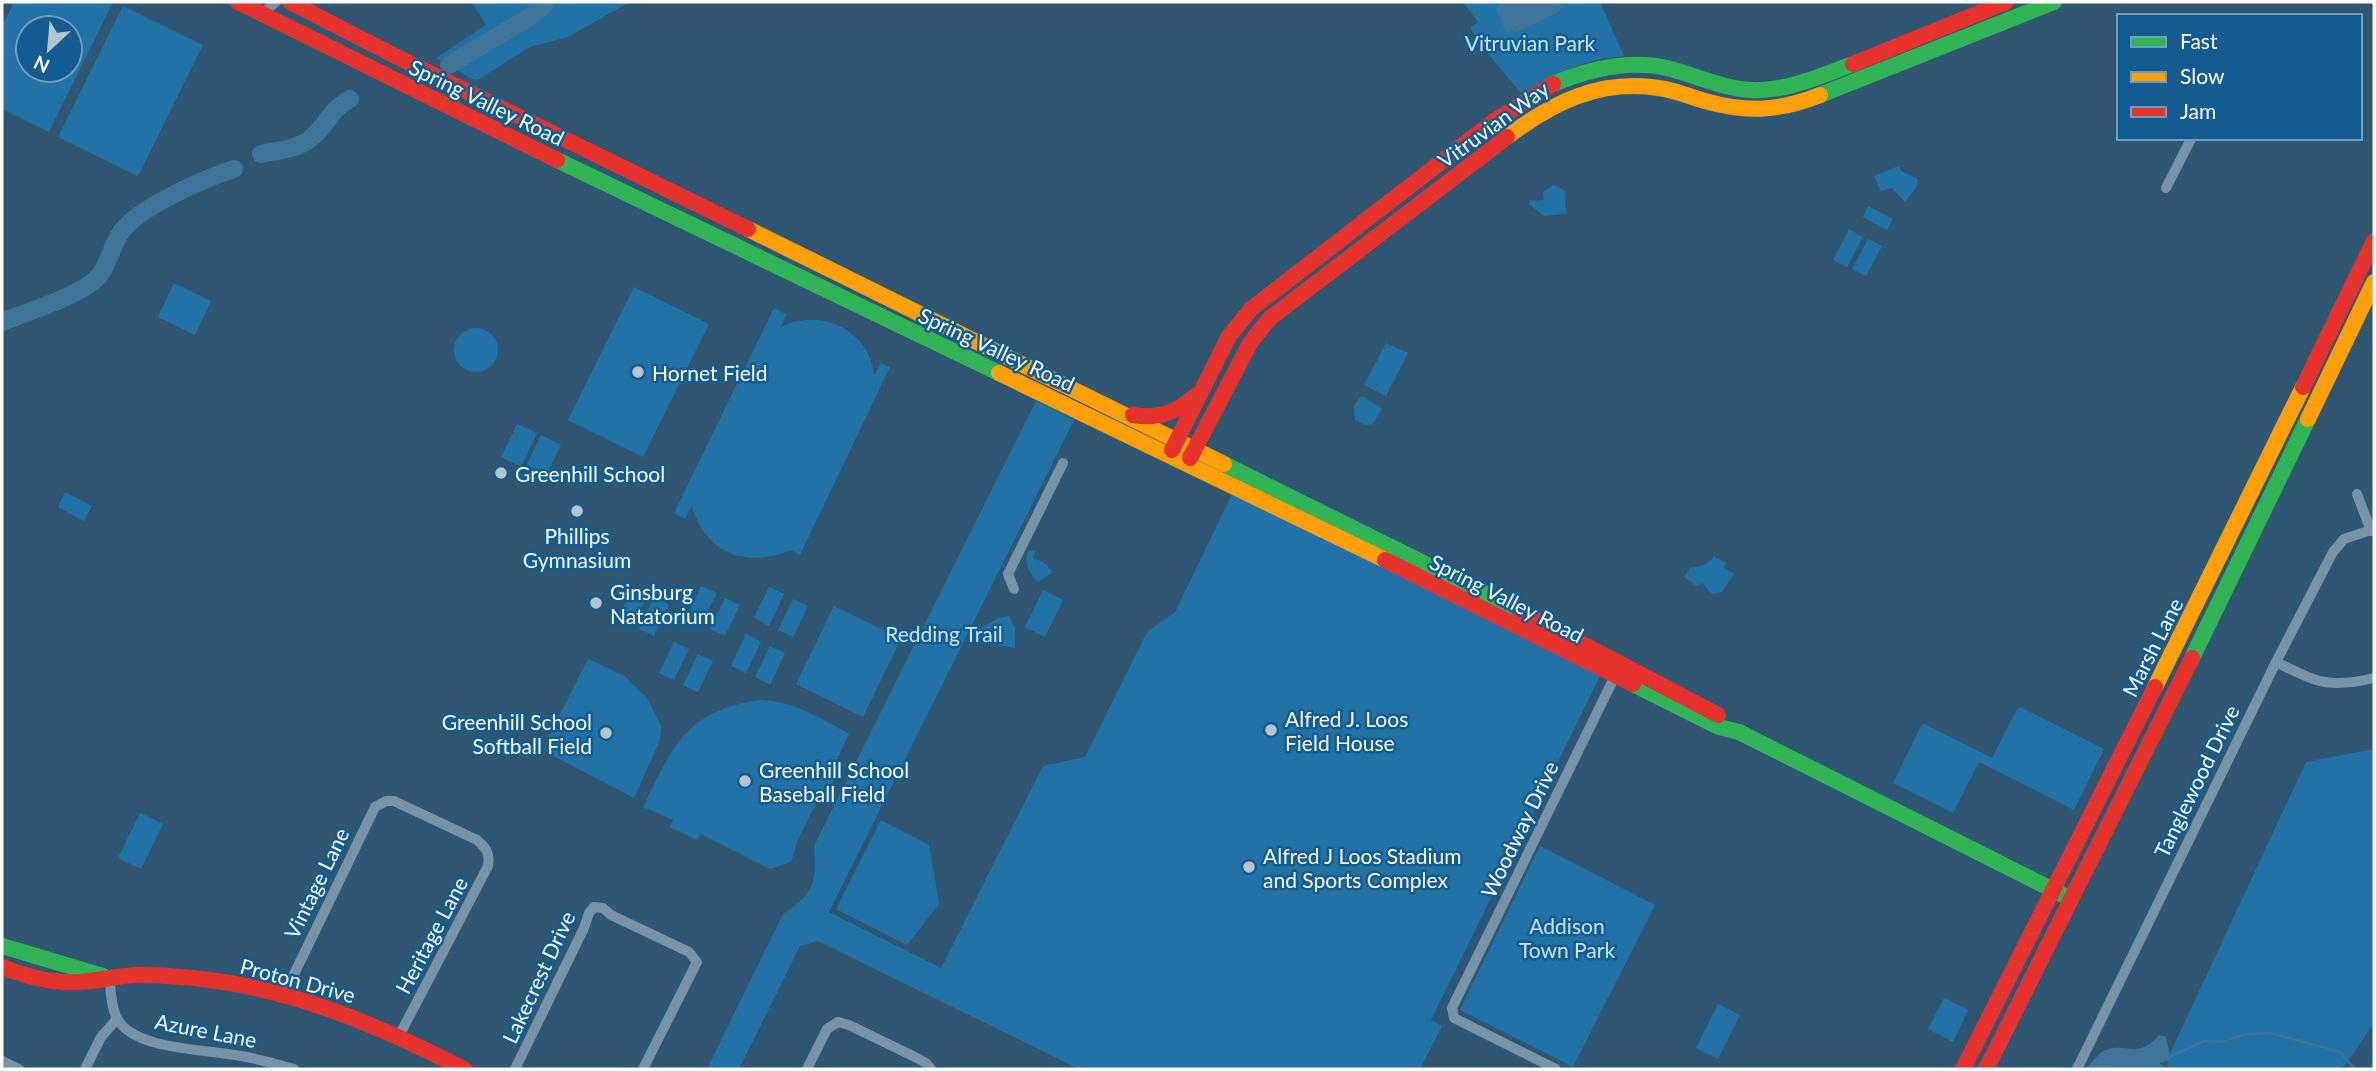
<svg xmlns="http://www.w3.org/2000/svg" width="2376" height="1071" viewBox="0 0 2376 1071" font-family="Lato,sans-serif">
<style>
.green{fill:#2372a7;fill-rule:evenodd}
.water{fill:#3f7499}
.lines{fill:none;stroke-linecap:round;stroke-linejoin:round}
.stream{stroke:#3f7499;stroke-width:2.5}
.river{stroke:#3f7499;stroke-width:18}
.street{stroke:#7793a7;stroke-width:10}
.fast{stroke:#30b455;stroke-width:16}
.slow{stroke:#ff9f0a;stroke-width:16}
.jam{stroke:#e5322d;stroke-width:16}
.poi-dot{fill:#b6c4ce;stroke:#125c91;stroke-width:2.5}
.labels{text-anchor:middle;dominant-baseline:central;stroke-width:5;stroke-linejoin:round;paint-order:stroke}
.park-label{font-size:21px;fill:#c6e7fd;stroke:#125c91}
.street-label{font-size:21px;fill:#fff;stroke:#125c91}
.poi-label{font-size:21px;fill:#fff;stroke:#125c91;text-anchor:start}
</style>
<rect width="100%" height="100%" fill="#2f5774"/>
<g class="green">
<path d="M 14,2 L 113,2 L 49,132 L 2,109 L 2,26 ZM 28,28 L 70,28 L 70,70 L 28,70 Z"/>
<path d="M 472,2 L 630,2 L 568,37 L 530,47 L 476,81 L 436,58 L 486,25 Z"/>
<path d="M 1463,2 L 1600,2 L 1624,56 C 1587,58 1554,75 1522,94 L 1489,55 L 1470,28 L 1478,22 Z"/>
<path d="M 123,6 L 203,45 L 138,176 L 58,137 Z"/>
<path d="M 1899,166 L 1901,171 L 1918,179 L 1916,188 L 1905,202 L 1892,188 L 1881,191 L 1874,176 Z"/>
<path d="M 1553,185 L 1565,190 L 1566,214 L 1544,216 L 1529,204 L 1530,201 L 1544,200 L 1543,192 Z"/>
<path d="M 1868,206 L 1893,219 L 1887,230 L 1863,217 Z"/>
<path d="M 1849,229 L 1863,237 L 1847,267 L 1833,260 Z"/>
<path d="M 1868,239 L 1882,246 L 1866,276 L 1852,269 Z"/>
<path d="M 174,283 L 211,301 L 195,335 L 158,317 Z"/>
<path d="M 634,287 L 709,324 L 643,457 L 568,420 Z"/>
<path d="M 774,308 L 786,314 L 781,327 C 821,307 870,330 874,376 L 881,363 L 890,367 L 800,555 L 791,550 C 747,568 706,555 692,506 L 685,519 L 674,513 Z"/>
<circle cx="476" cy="350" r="22"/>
<path d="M 1386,343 L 1408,353 L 1386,396 L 1364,385 Z"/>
<path d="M 1360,397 L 1364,397 L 1382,409 L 1372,424 L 1366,425 L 1355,420 L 1354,406 Z"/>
<path d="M 1036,401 L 1074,420 L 829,912 L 941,968 L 1043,766 L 1085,757 L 1147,632 L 1175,612 L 1234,490 L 1601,674 L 1431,1020 L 1442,1026 L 1420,1069 L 1079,1069 L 818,941 L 800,946 L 739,1069 L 707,1069 L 783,914 C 815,893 816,883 814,846 Z"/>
<path d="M 517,424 L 537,433 L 521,467 L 501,457 Z"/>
<path d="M 541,435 L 561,445 L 545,478 L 525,468 Z"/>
<path d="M 65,492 L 92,506 L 84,521 L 58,507 Z"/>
<path d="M 1029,550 L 1036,551 L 1033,558 L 1043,562 L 1053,572 L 1038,582 C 1029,573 1023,562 1029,550 Z"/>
<path d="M 1714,556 L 1726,563 L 1724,568 L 1734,574 L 1722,592 L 1712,594 L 1702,583 L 1697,586 L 1684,577 L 1690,568 C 1700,567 1709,565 1714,556 Z"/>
<path d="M 701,586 L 717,593 L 701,624 L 687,617 Z"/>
<path d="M 633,587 L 648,594 L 633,626 L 618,618 Z"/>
<path d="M 769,587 L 784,594 L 769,626 L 754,618 Z"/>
<path d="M 1043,590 L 1063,600 L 1045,637 L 1025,627 Z"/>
<path d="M 654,597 L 669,605 L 654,636 L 639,629 Z"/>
<path d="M 725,598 L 740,605 L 725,636 L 710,629 Z"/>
<path d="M 793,599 L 808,606 L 793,637 L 778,630 Z"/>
<path d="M 834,606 L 901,639 L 863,717 L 796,684 Z"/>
<path d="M 1009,616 L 1015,628 L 1015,648 L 999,645 L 988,639 L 984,641 L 984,644 L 972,633 L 999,618 Z"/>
<path d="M 746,634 L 761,642 L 746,673 L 731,666 Z"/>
<path d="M 674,642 L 689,649 L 674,680 L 659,673 Z"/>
<path d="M 770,646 L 785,653 L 770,685 L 755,677 Z"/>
<path d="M 698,654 L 713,661 L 698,692 L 683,685 Z"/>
<path d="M 588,659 L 624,676 L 647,698 L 661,726 L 660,740 L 634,798 L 550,754 L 546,742 Z"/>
<path d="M 760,700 C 794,701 820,718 849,734 L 835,763 L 841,767 L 828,793 L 822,791 L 797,842 L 791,862 L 770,869 L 701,834 L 697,840 L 670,827 L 673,820 L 643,807 C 673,746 685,711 760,700 Z"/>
<path d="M 2020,707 L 2104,749 L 2074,810 L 1979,762 L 1953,813 L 1893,783 L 1921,726 L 1924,724 L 1992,758 L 2017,709 Z"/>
<path d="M 2374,749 L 2374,1023 L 2347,1063 L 2340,1069 L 2168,1069 L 2167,1060 L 2306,762 Z"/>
<path d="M 140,813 L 163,824 L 141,869 L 118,858 Z"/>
<path d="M 881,820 L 929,845 L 939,904 L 907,945 L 836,909 Z"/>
<path d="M 1540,846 L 1655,905 L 1573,1067 L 1460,1010 Z"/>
<path d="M 1944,998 L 1968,1010 L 1953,1042 L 1928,1029 Z"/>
<path d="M 1718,1004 L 1740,1015 L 1718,1059 L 1696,1048 Z"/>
</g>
<g class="water">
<path d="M 1502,2 L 1563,2 L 1559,12 L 1515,33 L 1514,30 L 1506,33 L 1496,9 Z"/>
<path d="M 2159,1035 L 2166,1037 L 2171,1060 L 2159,1063 L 2169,1069 L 2085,1069 C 2092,1064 2098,1052 2106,1050 C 2127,1042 2138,1060 2159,1035 Z"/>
</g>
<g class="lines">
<path class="stream" d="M 2171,1056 L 2204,1041 L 2222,1042 L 2243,1035 L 2270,1033 L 2340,1052 L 2355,1069"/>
<g class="river">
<path d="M 449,65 L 533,15 L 546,2"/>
<path d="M 261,154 C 275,151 298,149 310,139 C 327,126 329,110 350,99"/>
<path d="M 2,322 C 27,312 83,295 99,276 C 109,264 112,245 121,232 C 138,208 205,178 234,169"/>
</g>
<g class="street">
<path d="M 262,14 L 276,2"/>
<path d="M 2166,188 L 2191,139"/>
<path d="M 2357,494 L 2371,531"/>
<path d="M 1014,589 L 1008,574 L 1063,463"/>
<path d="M 2276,662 C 2317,682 2328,689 2374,678"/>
<path d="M 109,977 C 111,990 111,1009 118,1020 C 137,1051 209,1049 241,1056 C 259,1059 277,1064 294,1069"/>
<path d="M 284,995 L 375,807 L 386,801 L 394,801 L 477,840 C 487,849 490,853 488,866 L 399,1036"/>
<path d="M 2,1061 L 19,1069"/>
<path d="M 85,1069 L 101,1037 L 117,1019"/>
<path d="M 515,1069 L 584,928 L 589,913 L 594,907 L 603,908 L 611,915 L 689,952 L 697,962 L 643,1069"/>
<path d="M 807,1069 L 827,1029 L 838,1022 L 849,1025 L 917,1058 L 926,1063 L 931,1069"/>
<path d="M 1556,1069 L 1454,1018 L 1452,1008 L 1618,670"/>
<path d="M 2077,1069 L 2276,662 L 2333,552 L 2344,539 L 2374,529"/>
</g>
<g class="fast">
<path d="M 1553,84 C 1589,69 1628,59 1667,68 C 1695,75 1721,88 1750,90 C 1786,92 1820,76 1853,64"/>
<path d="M 1820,95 L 2054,2"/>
<path d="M 557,160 L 999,373"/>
<path d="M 1224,464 L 1520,611"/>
<path d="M 2192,658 L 2308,419"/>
<path d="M 1633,684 L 1719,727 L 1739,732 L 2071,899"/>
<path d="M 2,946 L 103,976"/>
</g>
<g class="slow">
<path d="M 1507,137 C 1553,102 1600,79 1659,88 C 1675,90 1690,97 1705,101 C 1747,113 1780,111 1820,95"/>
<path d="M 748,229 L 1224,464"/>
<path d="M 999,373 L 1385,560"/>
<path d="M 2308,419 L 2374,282"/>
<path d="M 2155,687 L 2303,387"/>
</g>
<g class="jam">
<path d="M 238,2 L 557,160"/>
<path d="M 290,2 L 397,57 L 748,229"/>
<path d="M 1853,64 L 2006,2"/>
<path d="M 2303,387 L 2374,241"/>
<path d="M 1133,415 C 1158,419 1176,413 1195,396"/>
<path d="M 1172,450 L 1229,336 L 1251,309 L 1494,121 L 1553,84"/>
<path d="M 1190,458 L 1250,343 L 1269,319 L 1507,137"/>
<path d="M 1385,560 L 1633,684"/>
<path d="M 1520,611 L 1718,715"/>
<path d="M 2,967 C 27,977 53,984 80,982 C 100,981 119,975 138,975 C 156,975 174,976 192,978 C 289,987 378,1025 464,1069"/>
<path d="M 1963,1069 L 2155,687"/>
<path d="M 1986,1069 L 2192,658"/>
</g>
</g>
<g class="poi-dot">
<circle cx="638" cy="372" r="7"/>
<circle cx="501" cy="473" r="7"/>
<circle cx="577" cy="511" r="7"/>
<circle cx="596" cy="603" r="7"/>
<circle cx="1271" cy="730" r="7"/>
<circle cx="606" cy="733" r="7"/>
<circle cx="745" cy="781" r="7"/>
<circle cx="1249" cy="867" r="7"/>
</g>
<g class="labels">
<g class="park-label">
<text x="1530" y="42">Vitruvian Park</text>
<text x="944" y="633">Redding Trail</text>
<text x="1567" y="925">Addison<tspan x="1567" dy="24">Town Park</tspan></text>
</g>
<g class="street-label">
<text transform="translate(487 102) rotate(26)">Spring Valley Road</text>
<text transform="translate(1493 124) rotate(-36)">Vitruvian Way</text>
<text transform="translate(997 349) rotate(25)">Spring Valley Road</text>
<text transform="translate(1507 598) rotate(27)">Spring Valley Road</text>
<text transform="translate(2152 647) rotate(-63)">Marsh Lane</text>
<text transform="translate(2196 781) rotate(-64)">Tanglewood Drive</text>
<text transform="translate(1519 829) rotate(-64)">Woodway Drive</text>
<text transform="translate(316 883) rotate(-64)">Vintage Lane</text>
<text transform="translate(431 935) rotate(-62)">Heritage Lane</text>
<text transform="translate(538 977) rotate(-65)">Lakecrest Drive</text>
<text transform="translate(298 980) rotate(15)">Proton Drive</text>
<text transform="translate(206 1030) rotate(11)">Azure Lane</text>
</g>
<g class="poi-label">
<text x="652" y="372">Hornet Field</text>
<text x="515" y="473">Greenhill School</text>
<text x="577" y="535" text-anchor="middle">Phillips<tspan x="577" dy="24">Gymnasium</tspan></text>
<text x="610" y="591">Ginsburg<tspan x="610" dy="24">Natatorium</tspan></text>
<text x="1285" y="718">Alfred J. Loos<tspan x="1285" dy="24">Field House</tspan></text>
<text x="592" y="721" text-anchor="end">Greenhill School<tspan x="592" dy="24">Softball Field</tspan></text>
<text x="759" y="769">Greenhill School<tspan x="759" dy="24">Baseball Field</tspan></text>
<text x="1263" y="855">Alfred J Loos Stadium<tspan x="1263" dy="24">and Sports Complex</tspan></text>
</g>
</g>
<rect width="2376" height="1071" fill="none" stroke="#ffffff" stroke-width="7"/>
<rect x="2117" y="14" width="245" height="126" fill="#125c91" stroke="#719dbd" stroke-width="2"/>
<rect x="2131" y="37" width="35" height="10" fill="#30b455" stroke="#719dbd" stroke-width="2"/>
<text x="2180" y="49" font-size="21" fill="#ffffff">Fast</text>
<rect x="2131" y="72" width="35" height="10" fill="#ff9f0a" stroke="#719dbd" stroke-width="2"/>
<text x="2180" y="84" font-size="21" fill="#ffffff">Slow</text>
<rect x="2131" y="107" width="35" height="10" fill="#e5322d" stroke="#719dbd" stroke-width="2"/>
<text x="2180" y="119" font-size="21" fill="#ffffff">Jam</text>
<g transform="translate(49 49) rotate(206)"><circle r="33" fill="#125c91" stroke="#719dbd" stroke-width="2"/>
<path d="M0-5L12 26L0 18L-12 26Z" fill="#b6c4ce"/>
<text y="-10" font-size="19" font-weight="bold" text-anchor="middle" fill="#ffffff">N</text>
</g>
</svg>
